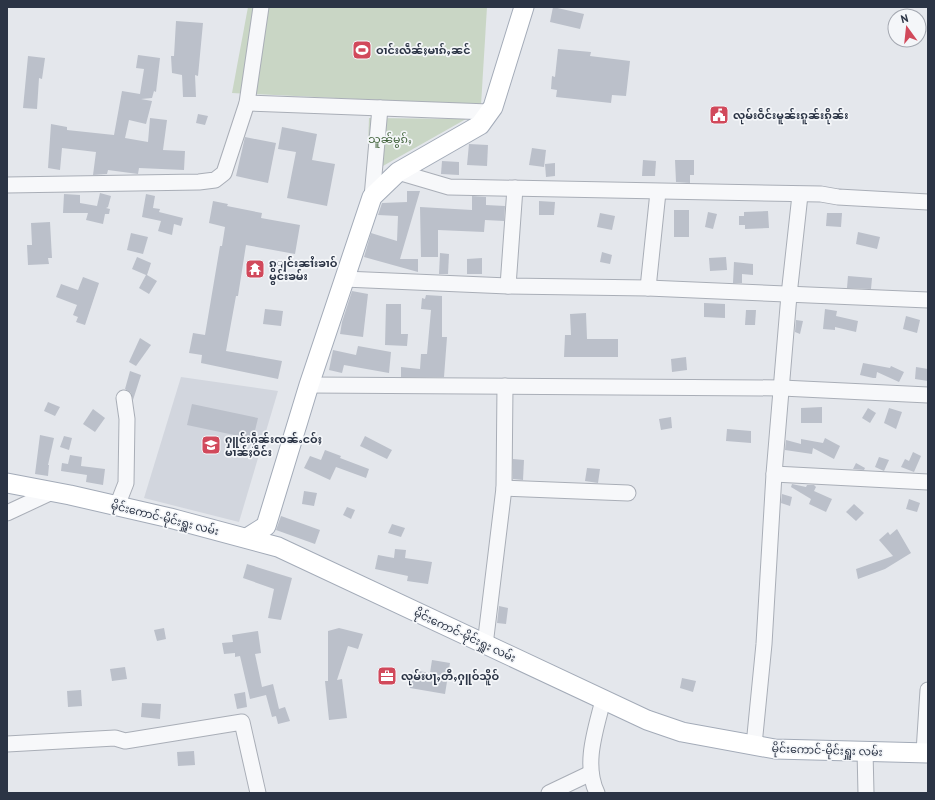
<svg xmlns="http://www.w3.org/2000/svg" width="935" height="800" viewBox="0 0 935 800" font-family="'PT Sans','Noto Sans Myanmar',sans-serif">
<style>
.built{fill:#d2d6de}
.green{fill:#c9d6c5}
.building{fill:#bbc0ca}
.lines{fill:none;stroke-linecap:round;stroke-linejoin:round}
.minor-casing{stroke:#a9aeb7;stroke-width:17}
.major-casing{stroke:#a3abb8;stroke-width:21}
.minor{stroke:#f7f8fa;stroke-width:15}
.major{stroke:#fff;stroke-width:19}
.labels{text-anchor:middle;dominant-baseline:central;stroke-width:3.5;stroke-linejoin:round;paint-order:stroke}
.poi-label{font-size:11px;font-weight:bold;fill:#2b3445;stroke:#f4f6f9;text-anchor:start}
.park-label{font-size:11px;fill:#3f6138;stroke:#f4f6f9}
.street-label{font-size:11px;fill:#2b3445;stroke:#f4f6f9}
</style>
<rect width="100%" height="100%" fill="#e4e7ec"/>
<path class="built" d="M 181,377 L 278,391 L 239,522 L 144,498 Z"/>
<g class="green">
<path d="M 248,7 L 487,7 L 481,105 L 232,93 Z"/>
<path d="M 369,118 L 466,119 L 367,175 Z"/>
</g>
<g class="building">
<path d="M 553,7 L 584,14 L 580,29 L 550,22 Z"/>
<path d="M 176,21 L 203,23 L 198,76 L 195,75 L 196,97 L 183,97 L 182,75 L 172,73 L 171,56 L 174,56 Z"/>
<path d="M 558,49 L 591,52 L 590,56 L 630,61 L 626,96 L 612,95 L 611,103 L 556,97 L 557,90 L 551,89 L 552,76 L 555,77 Z"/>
<path d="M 138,55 L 160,58 L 156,92 L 154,91 L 152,98 L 141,99 L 152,101 L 146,124 L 129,120 L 125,138 L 148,142 L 150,118 L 167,120 L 163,150 L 185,151 L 184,170 L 139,168 L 138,174 L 108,170 L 107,174 L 93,175 L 96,152 L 62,148 L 60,170 L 48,168 L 51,124 L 67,127 L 67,130 L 114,135 L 122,91 L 140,94 L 144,69 L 136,68 Z"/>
<path d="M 28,56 L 45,58 L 42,79 L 39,78 L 37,109 L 23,108 Z"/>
<path d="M 198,114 L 208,116 L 205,125 L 196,123 Z"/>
<path d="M 282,127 L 317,134 L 312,160 L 335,164 L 327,206 L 287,198 L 296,152 L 278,149 Z"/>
<path d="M 245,137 L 276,143 L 268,183 L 236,176 Z"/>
<path d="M 469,144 L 488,145 L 487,166 L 467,165 Z"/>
<path d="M 532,148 L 546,150 L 544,167 L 529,165 Z"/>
<path d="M 643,160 L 656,161 L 655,176 L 642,176 Z"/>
<path d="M 675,160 L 694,160 L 694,175 L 690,175 L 690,183 L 676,182 Z"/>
<path d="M 442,161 L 459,162 L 459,175 L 441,174 Z"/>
<path d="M 555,163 L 555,176 L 546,177 L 545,164 Z"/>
<path d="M 407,191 L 420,191 L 400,259 L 418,259 L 418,272 L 364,257 L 371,233 L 397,241 L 398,216 L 378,215 L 382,203 L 407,202 Z"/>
<path d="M 100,193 L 111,196 L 108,207 L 106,208 L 110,209 L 109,214 L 105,214 L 103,224 L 86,220 L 88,213 L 63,213 L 64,194 L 80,195 L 80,203 L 97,206 Z"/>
<path d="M 146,194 L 155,196 L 153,208 L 160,209 L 159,212 L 183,218 L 181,226 L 174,224 L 172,235 L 158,231 L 161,221 L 142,217 Z"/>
<path d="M 472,196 L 486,197 L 486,205 L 505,206 L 504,221 L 485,220 L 484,232 L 438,230 L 438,257 L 421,257 L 420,207 L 472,210 Z"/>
<path d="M 213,201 L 228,204 L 227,206 L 262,213 L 261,218 L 300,225 L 295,254 L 246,245 L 238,296 L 236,296 L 226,351 L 282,361 L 278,379 L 201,363 L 202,355 L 189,353 L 193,333 L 205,335 L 220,246 L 222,246 L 225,227 L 209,223 Z"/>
<path d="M 539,201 L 555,202 L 554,215 L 539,215 Z"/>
<rect x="674" y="210" width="15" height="27"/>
<path d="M 768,211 L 769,228 L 745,229 L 745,225 L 739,225 L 739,216 L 744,216 L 744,212 Z"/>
<path d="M 708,212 L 717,214 L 713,229 L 705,227 Z"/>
<path d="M 600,213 L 615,216 L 612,230 L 597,227 Z"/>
<path d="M 827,213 L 842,213 L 841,227 L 826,226 Z"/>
<path d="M 50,222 L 52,258 L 48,258 L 49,264 L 28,265 L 27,245 L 32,245 L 31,223 Z"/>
<path d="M 858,232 L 880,237 L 877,249 L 856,244 Z"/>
<path d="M 131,233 L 148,237 L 143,254 L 127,250 Z"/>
<path d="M 602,252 L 612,255 L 610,264 L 600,262 Z"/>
<path d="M 440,253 L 449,254 L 448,274 L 439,274 Z"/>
<path d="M 137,257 L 151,263 L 147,275 L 157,281 L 149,294 L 139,288 L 146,275 L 132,269 Z"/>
<path d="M 726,257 L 727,270 L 710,271 L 709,258 Z"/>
<path d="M 482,258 L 482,274 L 467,274 L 467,259 Z"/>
<path d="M 734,262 L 753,264 L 753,275 L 742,274 L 742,283 L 733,283 Z"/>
<path d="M 848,276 L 872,278 L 871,289 L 847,288 Z"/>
<path d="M 83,277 L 99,283 L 85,325 L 76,322 L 78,317 L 73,315 L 77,305 L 56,297 L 61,284 L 78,290 Z"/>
<path d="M 352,291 L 368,294 L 363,337 L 340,334 L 342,322 Z"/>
<path d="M 426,295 L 442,296 L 442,337 L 447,337 L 444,377 L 401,377 L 401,367 L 420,369 L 421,354 L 427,354 L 431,310 L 421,309 L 422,298 L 425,299 Z"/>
<path d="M 704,303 L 725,304 L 725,318 L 704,317 Z"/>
<path d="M 386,304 L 401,304 L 401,334 L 408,334 L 407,346 L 385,345 Z"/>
<path d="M 265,309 L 283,311 L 281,326 L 263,324 Z"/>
<path d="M 825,309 L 837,311 L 836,316 L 858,321 L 856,332 L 835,327 L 835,330 L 823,329 Z"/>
<path d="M 746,310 L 756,310 L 755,325 L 745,325 Z"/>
<path d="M 586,313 L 587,339 L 618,339 L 618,357 L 564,357 L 565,335 L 571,335 L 570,314 Z"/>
<path d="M 906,316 L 920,320 L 917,333 L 903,329 Z"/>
<path d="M 796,320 L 803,321 L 800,334 L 795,332 Z"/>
<path d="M 140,338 L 151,345 L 136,366 L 129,362 Z"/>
<path d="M 358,346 L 391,352 L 389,373 L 344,365 L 342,373 L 329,370 L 333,350 L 356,355 Z"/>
<path d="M 686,357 L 687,370 L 672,372 L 671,359 Z"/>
<path d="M 863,363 L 890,368 L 891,366 L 904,372 L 899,382 L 877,372 L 876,378 L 873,378 L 860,375 Z"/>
<path d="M 916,367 L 928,369 L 928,381 L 915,379 Z"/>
<path d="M 130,371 L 141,375 L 133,400 L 131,393 L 125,389 Z"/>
<path d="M 48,402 L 60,407 L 55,416 L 44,411 Z"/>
<path d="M 192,404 L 258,418 L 253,439 L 187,425 Z"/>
<path d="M 822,407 L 822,423 L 801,423 L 801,408 Z"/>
<path d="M 868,408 L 876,413 L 870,423 L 862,418 Z"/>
<path d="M 889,408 L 902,412 L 896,429 L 884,423 Z"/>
<path d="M 93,409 L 105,418 L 95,432 L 83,424 Z"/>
<path d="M 671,417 L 672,428 L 661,430 L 659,419 Z"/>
<path d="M 727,429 L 751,431 L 751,443 L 726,441 Z"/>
<path d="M 40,435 L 54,438 L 48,465 L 49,465 L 48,476 L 35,474 Z"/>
<path d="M 64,436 L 72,438 L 69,450 L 60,447 Z"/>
<path d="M 365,436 L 392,450 L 387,459 L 360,446 Z"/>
<path d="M 825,438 L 840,446 L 834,459 L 813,448 L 812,454 L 785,450 L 786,440 L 801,444 L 801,439 L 823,443 Z"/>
<path d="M 325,450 L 341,456 L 340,458 L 369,469 L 366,478 L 336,467 L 330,480 L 304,468 L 310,456 L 321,460 Z"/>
<path d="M 913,452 L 921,456 L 914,472 L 901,467 L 905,459 L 909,461 Z"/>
<path d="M 70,455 L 82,457 L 81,466 L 105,469 L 103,485 L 86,482 L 87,475 L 61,471 L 62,463 L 68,464 Z"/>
<path d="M 879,457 L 889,460 L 884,471 L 875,467 Z"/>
<path d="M 513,459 L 524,460 L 523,480 L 513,479 Z"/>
<path d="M 856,463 L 865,468 L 864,470 L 853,469 Z"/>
<path d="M 587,468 L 600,469 L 598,483 L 585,481 Z"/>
<path d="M 792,484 L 806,487 L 807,485 L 814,485 L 816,487 L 814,491 L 832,499 L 826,512 L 809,504 L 811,499 L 791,487 Z"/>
<path d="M 304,491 L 317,493 L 314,506 L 302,504 Z"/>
<path d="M 782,494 L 792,497 L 790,506 L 781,503 Z"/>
<path d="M 909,499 L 920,503 L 917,512 L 906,509 Z"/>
<path d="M 854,504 L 864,513 L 856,521 L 846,512 Z"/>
<path d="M 347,507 L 355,510 L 351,519 L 343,515 Z"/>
<path d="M 281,516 L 320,530 L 315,544 L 276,530 Z"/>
<path d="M 392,524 L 405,528 L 401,537 L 388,533 Z"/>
<path d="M 897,529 L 911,553 L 885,569 L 858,579 L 856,569 L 893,556 L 879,540 L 888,532 L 890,535 Z"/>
<path d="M 395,549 L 406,550 L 405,558 L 432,562 L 428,584 L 407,581 L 408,576 L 375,569 L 378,555 L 394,558 Z"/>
<path d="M 247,564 L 292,578 L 281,620 L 268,618 L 274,589 L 243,578 Z"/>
<path d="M 499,606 L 508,608 L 506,624 L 497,623 Z"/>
<path d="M 164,628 L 166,639 L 157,641 L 154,630 Z"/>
<path d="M 339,628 L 363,634 L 358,649 L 348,646 L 337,680 L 342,679 L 347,718 L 329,720 L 325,681 L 328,681 L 328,631 Z"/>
<path d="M 258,631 L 261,653 L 255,654 L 262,687 L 273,684 L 279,709 L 285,707 L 290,721 L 278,724 L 276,716 L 272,717 L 266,695 L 250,699 L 240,656 L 235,657 L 235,653 L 224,654 L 222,643 L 233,642 L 232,635 Z"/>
<path d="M 432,660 L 450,663 L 445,694 L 410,688 L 413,670 L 430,673 Z"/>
<path d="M 125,667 L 127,679 L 112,681 L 110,669 Z"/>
<path d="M 682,678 L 696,681 L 693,692 L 680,688 Z"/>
<path d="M 81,690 L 82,706 L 68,707 L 67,691 Z"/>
<path d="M 245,692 L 247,707 L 237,709 L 234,694 Z"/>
<path d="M 142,703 L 161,704 L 160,719 L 141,717 Z"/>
<path d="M 194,751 L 195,765 L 178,766 L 177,752 Z"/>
</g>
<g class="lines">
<defs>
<g id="minor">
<path d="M 247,103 L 489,112"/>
<path d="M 398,172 L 449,187 L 821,194 L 838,197 L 928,202"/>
<path d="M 7,185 L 199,182 L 215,180 L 224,173 L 247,103 L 261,7"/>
<path d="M 372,197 L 380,108"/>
<path d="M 344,279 L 508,286 L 648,288 L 928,300"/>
<path d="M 508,286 L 515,188"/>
<path d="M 648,288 L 658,192"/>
<path d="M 309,385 L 782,388 L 928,395"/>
<path d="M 774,474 L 928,482"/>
<path d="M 504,488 L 628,493"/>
<path d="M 117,506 L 126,483 L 127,419 L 124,398"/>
<path d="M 7,513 L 52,492"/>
<path d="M 485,645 L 504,488 L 505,386"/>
<path d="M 7,744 L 115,738 L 125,741 L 242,722 L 258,793"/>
<path d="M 754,745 L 764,644 L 774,474 L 789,295 L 800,195"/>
<path d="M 865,751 L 866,793"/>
<path d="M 924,752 L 928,690"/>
<path d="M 549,793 L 591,773"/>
<path d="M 597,793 C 583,764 596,729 603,700"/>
</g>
<g id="major">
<path d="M 7,483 L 70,495 L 170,518 L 278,547 L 647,720 L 682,732 L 775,749 L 928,753"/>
<path d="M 247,538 L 266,526 L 309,385 L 372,197 L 398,172 L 480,125 L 493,107 L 524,7"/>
</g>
</defs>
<use href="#minor" class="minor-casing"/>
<use href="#major" class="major-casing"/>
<use href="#minor" class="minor"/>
<use href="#major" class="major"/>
</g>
<defs>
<symbol id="stadium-square" viewBox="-11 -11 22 22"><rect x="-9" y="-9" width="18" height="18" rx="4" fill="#d1495b" stroke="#f4f6f9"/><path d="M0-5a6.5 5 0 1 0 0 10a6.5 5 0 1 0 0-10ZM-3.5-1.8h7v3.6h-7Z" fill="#fff"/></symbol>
<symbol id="civic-square" viewBox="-11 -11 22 22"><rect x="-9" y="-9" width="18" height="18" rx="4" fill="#d1495b" stroke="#f4f6f9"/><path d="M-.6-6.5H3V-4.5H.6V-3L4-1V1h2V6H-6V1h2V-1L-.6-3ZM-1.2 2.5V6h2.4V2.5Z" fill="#fff"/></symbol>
<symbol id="temple-square" viewBox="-11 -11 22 22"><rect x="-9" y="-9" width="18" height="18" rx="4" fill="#d1495b" stroke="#f4f6f9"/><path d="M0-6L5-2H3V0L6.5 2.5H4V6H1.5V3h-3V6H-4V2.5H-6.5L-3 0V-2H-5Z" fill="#fff"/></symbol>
<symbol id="school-square" viewBox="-11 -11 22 22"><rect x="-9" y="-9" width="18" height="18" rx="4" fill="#d1495b" stroke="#f4f6f9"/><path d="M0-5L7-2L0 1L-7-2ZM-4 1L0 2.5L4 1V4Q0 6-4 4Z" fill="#fff"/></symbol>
<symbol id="office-square" viewBox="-11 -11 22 22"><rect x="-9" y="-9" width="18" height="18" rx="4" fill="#d1495b" stroke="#f4f6f9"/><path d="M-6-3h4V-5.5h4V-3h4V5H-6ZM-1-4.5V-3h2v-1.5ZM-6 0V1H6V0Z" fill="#fff"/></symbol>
</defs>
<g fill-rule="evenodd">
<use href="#stadium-square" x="351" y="39" width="22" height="22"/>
<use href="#civic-square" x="708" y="104" width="22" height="22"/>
<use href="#temple-square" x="244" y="258" width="22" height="22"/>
<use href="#school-square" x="200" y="434" width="22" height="22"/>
<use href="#office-square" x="376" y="665" width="22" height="22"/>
</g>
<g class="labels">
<g class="poi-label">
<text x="376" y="50">ဝၢင်းလဵၼ်ႈမၢၵ်ႇၼင်</text>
<text x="733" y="115">လုမ်းဝဵင်းမူၼ်းၵူၼ်းၵိုၼ်း</text>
<text x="269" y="263">ၵွျင်းၼၢႆးၶၢဝ်<tspan x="269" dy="13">မွင်းၶမ်း</tspan></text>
<text x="225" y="439">ႁူင်းႁဵၼ်းၸၼ်ႉငဝ်ႈ<tspan x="225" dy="13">မၢၼ်ႈဝဵင်း</tspan></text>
<text x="401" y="676">လုမ်းပႃႇတီႇႁူဝ်သိူဝ်</text>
</g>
<g class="park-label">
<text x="390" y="139">သူၼ်မွၵ်ႇ</text>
</g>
<g class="street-label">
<text transform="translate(165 518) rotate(14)">မိုင်းကောင်-မိုင်းရှူး လမ်း</text>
<text transform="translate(465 635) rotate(25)">မိုင်းကောင်-မိုင်းရှူး လမ်း</text>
<text transform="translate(827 750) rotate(2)">မိုင်းကောင်-မိုင်းရှူး လမ်း</text>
</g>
</g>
<rect width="935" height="800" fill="none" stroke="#2b3445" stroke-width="16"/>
<g transform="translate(907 28) rotate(345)"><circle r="19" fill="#f4f6f9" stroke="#a4a8b1"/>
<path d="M0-3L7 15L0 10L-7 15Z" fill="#d1495b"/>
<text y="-6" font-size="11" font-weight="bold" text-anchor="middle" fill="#2b3445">N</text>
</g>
</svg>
